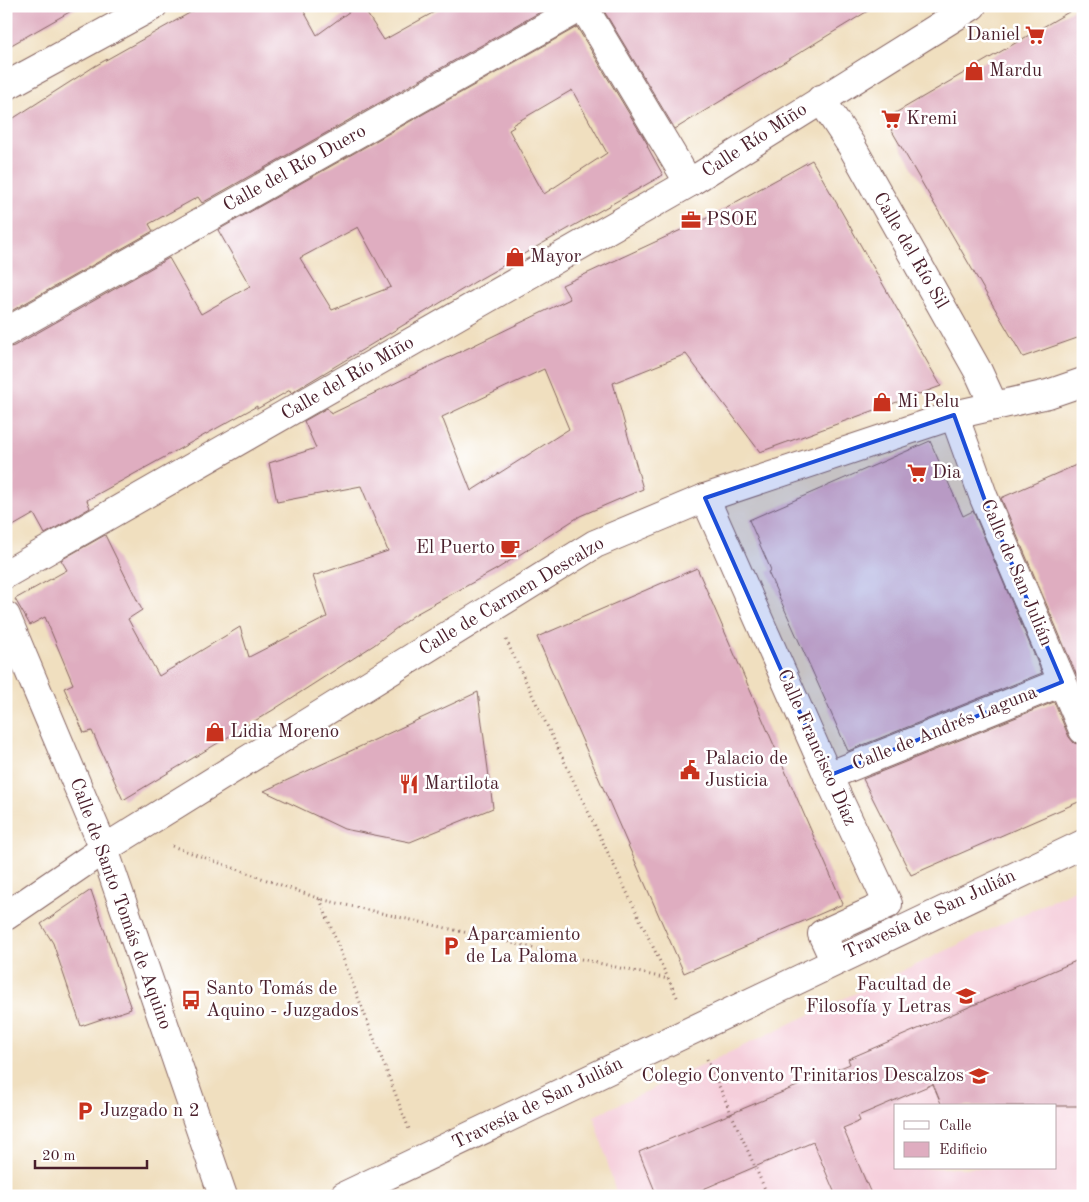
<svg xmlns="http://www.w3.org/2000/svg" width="1089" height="1202" viewBox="0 0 1089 1202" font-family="'Old Standard TT',serif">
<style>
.built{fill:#f5cfdb;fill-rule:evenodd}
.building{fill:#dfadc0;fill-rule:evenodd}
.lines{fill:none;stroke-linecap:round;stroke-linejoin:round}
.street-casing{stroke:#84625f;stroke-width:30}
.path{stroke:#84625f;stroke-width:3;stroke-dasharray:1 4;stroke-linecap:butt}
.street{stroke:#fff;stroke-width:28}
.marked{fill:#1d4ed8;fill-opacity:0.2;stroke:#1d4ed8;stroke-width:4;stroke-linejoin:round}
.labels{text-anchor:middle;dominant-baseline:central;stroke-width:5;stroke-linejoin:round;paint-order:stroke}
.poi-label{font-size:19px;fill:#4a1f2b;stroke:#fff;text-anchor:start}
.street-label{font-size:19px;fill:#4a1f2b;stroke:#fff}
</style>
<rect width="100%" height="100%" fill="#fff"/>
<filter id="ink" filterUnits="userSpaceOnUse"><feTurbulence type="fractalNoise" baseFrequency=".02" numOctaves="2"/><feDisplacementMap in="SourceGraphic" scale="10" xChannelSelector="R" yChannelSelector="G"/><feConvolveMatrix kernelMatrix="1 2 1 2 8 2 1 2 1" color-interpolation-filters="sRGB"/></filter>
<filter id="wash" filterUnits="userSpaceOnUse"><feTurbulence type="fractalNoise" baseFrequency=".0096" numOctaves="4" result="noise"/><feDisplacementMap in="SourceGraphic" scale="20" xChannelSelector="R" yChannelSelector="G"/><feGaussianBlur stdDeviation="1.12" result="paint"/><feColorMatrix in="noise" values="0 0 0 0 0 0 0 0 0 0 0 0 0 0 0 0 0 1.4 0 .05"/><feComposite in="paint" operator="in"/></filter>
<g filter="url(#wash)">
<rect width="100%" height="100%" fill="#f0dfbf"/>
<path class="built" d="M 1083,886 L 1083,1196 L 617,1196 L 594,1116 ZM 895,1106 L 1055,1106 L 1055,1168 L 895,1168 Z"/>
<g id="blocks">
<g class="building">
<path d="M 6,6 L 80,6 L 6,48 Z"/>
<path d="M 202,6 L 301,6 L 317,35 L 357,6 L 362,6 L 384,40 L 445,6 L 551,6 L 202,203 L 198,197 L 149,224 L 153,231 L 6,314 L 6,123 L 95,66 Z"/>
<path d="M 601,6 L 876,6 L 675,129 Z"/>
<path d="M 1079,6 L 1083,6 L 1083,336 L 1023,357 L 885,119 Z"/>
<path d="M 577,27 L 648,145 L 647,146 L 663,175 L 478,280 L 291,393 L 290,390 L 257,409 L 257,406 L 87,500 L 90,508 L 45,534 L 34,514 L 6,530 L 6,348 L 14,346 L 169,258 L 201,314 L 250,286 L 218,230 ZM 572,90 L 607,153 L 544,194 L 509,130 L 514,127 L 512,125 ZM 358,227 L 391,287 L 332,310 L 300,258 Z"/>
<path d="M 812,160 L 941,386 L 760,452 L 686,354 L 613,383 L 643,489 L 580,516 L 497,569 L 414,615 L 374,645 L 273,710 L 123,800 L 92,731 L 84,733 L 64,688 L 73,684 L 45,617 L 30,625 L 15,599 L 67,570 L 61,560 L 105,535 L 142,610 L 128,619 L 159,676 L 240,627 L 249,657 L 327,617 L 313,576 L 388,551 L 361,486 L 277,502 L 269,463 L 316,448 L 304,421 L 327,408 L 331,414 L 570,299 L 562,285 L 707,218 ZM 544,369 L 569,429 L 471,491 L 442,417 Z"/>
<path d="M 930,441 L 963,516 L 973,511 L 1042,673 L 848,751 L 768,572 L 771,570 L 749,520 Z"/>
<path d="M 1083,462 L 1083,690 L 1001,498 Z"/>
<path d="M 697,568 L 843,904 L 684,973 L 537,637 Z"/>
<path d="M 478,692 L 493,808 L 410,842 L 344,829 L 264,791 Z"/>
<path d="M 1054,702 L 1069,737 L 1074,743 L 1083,745 L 1083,800 L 911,875 L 863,779 Z"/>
<path d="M 91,890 L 131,1009 L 81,1026 L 53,943 L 41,924 Z"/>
<path d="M 1083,958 L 1083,1106 L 942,1106 L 933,1084 L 858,1116 L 860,1121 L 843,1128 L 872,1196 L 836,1196 L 813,1142 L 687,1196 L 657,1196 L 639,1152 L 850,1064 L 848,1059 Z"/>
</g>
</g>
</g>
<g filter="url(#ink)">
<use href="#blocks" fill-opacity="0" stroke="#84625f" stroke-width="1"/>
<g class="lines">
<defs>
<g id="street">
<path d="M 583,6 L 689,183"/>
<path d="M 6,86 L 153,6"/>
<path d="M 821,99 L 851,145 L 978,371 L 994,406"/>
<path d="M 6,332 L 583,6"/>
<path d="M 954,415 L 984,498 L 1083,730"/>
<path d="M 705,498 L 828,776 L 888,904 L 822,934 L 834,960"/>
<path d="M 6,574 L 689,183 L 972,6"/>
<path d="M 6,616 L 104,849 L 223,1196"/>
<path d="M 828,776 L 1062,682"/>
<path d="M 6,916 L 104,849 L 595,544 L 705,498 L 954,415 L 1048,394 L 1083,382"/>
<path d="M 344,1196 L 1083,844"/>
</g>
</defs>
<use href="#street" class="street-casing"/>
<g class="path">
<path d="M 506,640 L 678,999"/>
<path d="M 172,846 L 320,899 L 668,979"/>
<path d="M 320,899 L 409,1129"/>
<path d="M 707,1059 L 768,1196"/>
</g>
<use href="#street" class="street"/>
</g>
</g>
<path class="marked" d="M 954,415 L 984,498 L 1062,682 L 828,776 L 705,498 Z"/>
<defs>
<symbol id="supermarket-bare" viewBox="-9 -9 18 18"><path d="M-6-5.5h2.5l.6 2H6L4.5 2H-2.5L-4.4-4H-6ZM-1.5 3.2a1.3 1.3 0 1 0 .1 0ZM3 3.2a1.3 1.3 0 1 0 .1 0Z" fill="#c8321e" stroke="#fff" stroke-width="2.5" paint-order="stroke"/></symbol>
<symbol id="shop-bare" viewBox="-9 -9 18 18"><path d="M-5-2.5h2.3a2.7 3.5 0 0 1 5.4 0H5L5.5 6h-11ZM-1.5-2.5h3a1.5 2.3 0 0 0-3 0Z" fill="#c8321e" stroke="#fff" stroke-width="2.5" paint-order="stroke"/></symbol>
<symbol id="office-bare" viewBox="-9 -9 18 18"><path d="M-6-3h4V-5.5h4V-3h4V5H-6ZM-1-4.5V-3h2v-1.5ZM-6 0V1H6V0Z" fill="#c8321e" stroke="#fff" stroke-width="2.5" paint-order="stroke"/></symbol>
<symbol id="cafe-bare" viewBox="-9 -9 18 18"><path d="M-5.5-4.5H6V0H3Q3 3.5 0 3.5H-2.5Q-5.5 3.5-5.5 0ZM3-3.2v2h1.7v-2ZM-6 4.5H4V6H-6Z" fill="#c8321e" stroke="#fff" stroke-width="2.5" paint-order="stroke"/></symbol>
<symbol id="civic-bare" viewBox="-9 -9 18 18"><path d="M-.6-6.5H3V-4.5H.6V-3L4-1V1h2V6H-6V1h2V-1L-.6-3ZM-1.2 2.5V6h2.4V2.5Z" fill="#c8321e" stroke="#fff" stroke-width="2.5" paint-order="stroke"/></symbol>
<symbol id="restaurant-bare" viewBox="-9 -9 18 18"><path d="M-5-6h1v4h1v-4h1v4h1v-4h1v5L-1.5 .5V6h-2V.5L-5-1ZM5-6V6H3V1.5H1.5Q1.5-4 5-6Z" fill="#c8321e" stroke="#fff" stroke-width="2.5" paint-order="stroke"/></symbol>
<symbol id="parking-bare" viewBox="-9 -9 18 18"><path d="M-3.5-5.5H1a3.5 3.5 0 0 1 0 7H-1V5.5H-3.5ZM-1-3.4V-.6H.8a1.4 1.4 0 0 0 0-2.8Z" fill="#c8321e" stroke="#fff" stroke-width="2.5" paint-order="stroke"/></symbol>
<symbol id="university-bare" viewBox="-9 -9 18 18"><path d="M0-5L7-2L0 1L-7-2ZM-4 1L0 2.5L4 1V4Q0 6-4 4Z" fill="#c8321e" stroke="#fff" stroke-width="2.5" paint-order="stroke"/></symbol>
<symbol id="bus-bare" viewBox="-9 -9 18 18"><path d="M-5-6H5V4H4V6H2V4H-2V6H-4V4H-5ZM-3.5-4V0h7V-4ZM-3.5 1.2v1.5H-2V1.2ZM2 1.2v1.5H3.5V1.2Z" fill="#c8321e" stroke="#fff" stroke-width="2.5" paint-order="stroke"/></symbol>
</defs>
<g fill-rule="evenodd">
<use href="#supermarket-bare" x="1021" y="21" width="28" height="28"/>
<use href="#shop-bare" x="960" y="57" width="28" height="28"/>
<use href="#supermarket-bare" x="877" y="105" width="28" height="28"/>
<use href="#office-bare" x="677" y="206" width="28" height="28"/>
<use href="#shop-bare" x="501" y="243" width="28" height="28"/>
<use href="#shop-bare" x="868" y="388" width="28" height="28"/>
<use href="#supermarket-bare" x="903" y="459" width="28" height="28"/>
<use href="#cafe-bare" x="496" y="534" width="28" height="28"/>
<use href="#shop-bare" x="201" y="718" width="28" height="28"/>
<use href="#civic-bare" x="676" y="756" width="28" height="28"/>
<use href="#restaurant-bare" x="395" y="770" width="28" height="28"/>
<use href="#parking-bare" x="437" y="932" width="28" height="28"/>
<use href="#university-bare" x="952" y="982" width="28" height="28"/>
<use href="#bus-bare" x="177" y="986" width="28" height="28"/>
<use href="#university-bare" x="965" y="1062" width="28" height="28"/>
<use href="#parking-bare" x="71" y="1097" width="28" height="28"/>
</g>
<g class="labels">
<g class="poi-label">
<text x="1020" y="35" text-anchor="end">Daniel</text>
<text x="989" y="71">Mardu</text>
<text x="906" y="119">Kremi</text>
<text x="706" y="220">PSOE</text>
<text x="530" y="257">Mayor</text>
<text x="897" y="402">Mi Pelu</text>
<text x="932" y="473">Dia</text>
<text x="495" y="548" text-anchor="end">El Puerto</text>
<text x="230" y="732">Lidia Moreno</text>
<text x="705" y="759">Palacio de<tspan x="705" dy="22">Justicia</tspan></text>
<text x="424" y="784">Martilota</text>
<text x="466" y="935">Aparcamiento<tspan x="466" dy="22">de La Paloma</tspan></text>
<text x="951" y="985" text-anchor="end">Facultad de<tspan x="951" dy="22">Filosofía y Letras</tspan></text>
<text x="206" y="989">Santo Tomás de<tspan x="206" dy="22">Aquino - Juzgados</tspan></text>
<text x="964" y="1076" text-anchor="end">Colegio Convento Trinitarios Descalzos</text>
<text x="100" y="1111">Juzgado n 2</text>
</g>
<g class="street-label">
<text transform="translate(755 141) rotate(-33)">Calle Río Miño</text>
<text transform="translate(295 169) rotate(-29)">Calle del Río Duero</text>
<text transform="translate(910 251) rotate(60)">Calle del Río Sil</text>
<text transform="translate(348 379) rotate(-30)">Calle del Río Miño</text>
<text transform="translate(1016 573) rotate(67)">Calle de San Julián</text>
<text transform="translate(512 597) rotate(-31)">Calle de Carmen Descalzo</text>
<text transform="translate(945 729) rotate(-22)">Calle de Andrés Laguna</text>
<text transform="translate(816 748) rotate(66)">Calle Francisco Díaz</text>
<text transform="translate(120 904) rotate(70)">Calle de Santo Tomás de Aquino</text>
<text transform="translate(930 915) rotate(-25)">Travesía de San Julián</text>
<text transform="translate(538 1104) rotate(-26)">Travesía de San Julián</text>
</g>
</g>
<rect width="1089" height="1202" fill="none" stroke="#fff" stroke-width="25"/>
<rect x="894" y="1104" width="162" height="65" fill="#ffffff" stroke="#b7a5aa"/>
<rect x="904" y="1121" width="25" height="8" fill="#ffffff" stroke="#b7a5aa"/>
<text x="939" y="1130" font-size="15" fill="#4a1f2b">Calle</text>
<rect x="904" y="1142" width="25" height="15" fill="#dfadc0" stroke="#b7a5aa"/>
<text x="939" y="1154" font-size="15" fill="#4a1f2b">Edificio</text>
<path d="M35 1160v8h112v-8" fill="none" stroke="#4a1f2b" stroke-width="2.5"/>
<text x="42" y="1160" font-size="15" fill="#4a1f2b" stroke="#ffffff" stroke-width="4" paint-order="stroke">20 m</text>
</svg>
